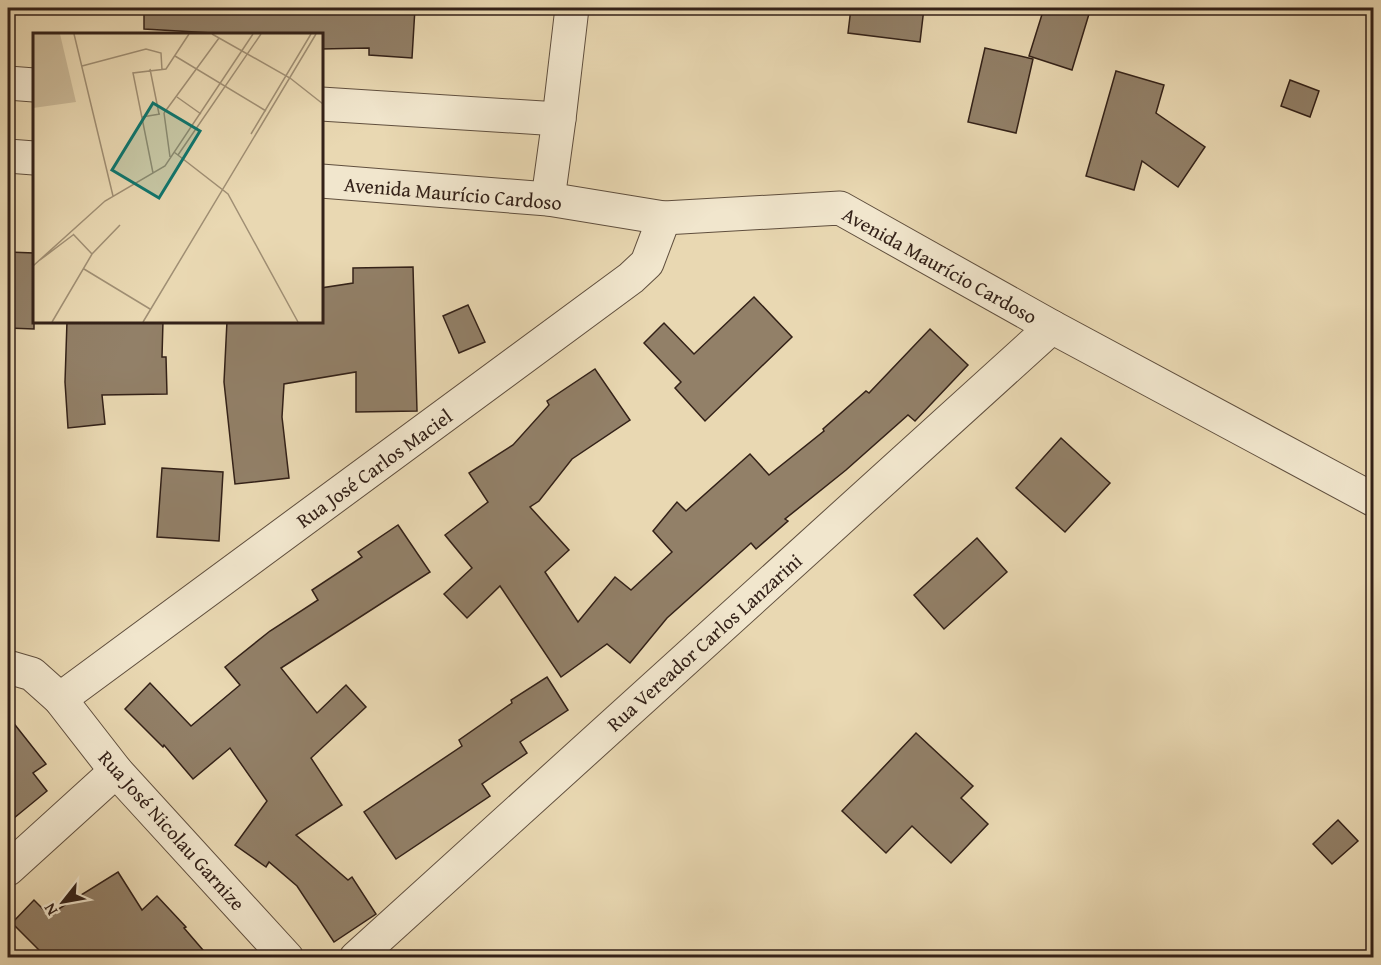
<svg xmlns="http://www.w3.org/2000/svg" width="1381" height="965" viewBox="0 0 1381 965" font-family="'Gentium Book Plus',serif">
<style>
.building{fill:#928068;stroke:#332118;stroke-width:1.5}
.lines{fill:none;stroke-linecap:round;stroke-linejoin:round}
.minor-casing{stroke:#604f3e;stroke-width:35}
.minor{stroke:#f1e6cd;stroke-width:33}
.labels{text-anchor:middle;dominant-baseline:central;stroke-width:4.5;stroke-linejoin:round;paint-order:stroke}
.street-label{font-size:20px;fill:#332118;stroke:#f1e6cd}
.inset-road{fill:none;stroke:#a08f74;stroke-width:1.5}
.view{fill:#0f766e;fill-opacity:0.15;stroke:#0f766e;stroke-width:3}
.inset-edge{fill:none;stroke:#332118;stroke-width:3}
</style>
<rect width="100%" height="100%" fill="#e9d8b2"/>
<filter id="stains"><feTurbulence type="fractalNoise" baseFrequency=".00333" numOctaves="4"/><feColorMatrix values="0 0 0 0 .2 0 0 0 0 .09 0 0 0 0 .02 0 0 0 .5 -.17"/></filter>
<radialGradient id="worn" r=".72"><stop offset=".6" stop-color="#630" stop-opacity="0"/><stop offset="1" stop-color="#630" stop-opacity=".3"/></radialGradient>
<g class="building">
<path d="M 144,8 L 415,8 L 412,58 L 369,55 L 369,48 L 321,49 L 321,34 L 230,34 L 144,29 Z"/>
<path d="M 851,8 L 924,8 L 920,42 L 848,33 Z"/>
<path d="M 1044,8 L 1067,8 L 1089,14 L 1072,70 L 1029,56 Z"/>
<path d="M 985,48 L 1033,59 L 1016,133 L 968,122 Z"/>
<path d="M 1116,71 L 1164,85 L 1156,113 L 1205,147 L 1178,187 L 1142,161 L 1134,190 L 1086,176 Z"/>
<path d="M 1290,80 L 1319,91 L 1310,117 L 1281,106 Z"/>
<path d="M 8,252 L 34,253 L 34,329 L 8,328 Z"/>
<path d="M 413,267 L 417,411 L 356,412 L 356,372 L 284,384 L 282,417 L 289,478 L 235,484 L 224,382 L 227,321 L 321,321 L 321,288 L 353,283 L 353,268 Z"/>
<path d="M 754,297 L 792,337 L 705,421 L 675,388 L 681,382 L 644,343 L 664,323 L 694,354 Z"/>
<path d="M 468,305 L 485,342 L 459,353 L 443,316 Z"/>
<path d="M 67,321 L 163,321 L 162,357 L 166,357 L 167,394 L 102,395 L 105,424 L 68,428 L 65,382 Z"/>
<path d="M 930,329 L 968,365 L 915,421 L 908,415 L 846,470 L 785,519 L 788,521 L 756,549 L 751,543 L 667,618 L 630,663 L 607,644 L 561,677 L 500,586 L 467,618 L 444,594 L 472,568 L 445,535 L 488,502 L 469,473 L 513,445 L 549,405 L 547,401 L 595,369 L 630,420 L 572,459 L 539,501 L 530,507 L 569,550 L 545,572 L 578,622 L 615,577 L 631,590 L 672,552 L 653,531 L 677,502 L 686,511 L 750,454 L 769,475 L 824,431 L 823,429 L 866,391 L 869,393 Z"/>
<path d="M 1061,438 L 1110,483 L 1065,532 L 1016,488 Z"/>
<path d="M 162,468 L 223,472 L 219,541 L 157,537 Z"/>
<path d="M 398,525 L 430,572 L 281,668 L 317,713 L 346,685 L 366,707 L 311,758 L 342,805 L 296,835 L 348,880 L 352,877 L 376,914 L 334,942 L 297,886 L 269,862 L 266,867 L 235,845 L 267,801 L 230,748 L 193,779 L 164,745 L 163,747 L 125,709 L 150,683 L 191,726 L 240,685 L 225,667 L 270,631 L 318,600 L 312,590 L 362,557 L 358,552 Z"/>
<path d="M 977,538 L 1007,572 L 944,629 L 914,595 Z"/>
<path d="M 547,677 L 568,710 L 520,742 L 527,753 L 482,784 L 490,796 L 396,859 L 364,812 L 462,746 L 459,740 L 512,703 L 511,700 Z"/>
<path d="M 8,716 L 46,764 L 33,773 L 47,791 L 8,823 Z"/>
<path d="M 916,733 L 973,786 L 961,798 L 988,824 L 951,863 L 912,826 L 886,853 L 842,811 Z"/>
<path d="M 1338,820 L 1358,841 L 1332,864 L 1313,844 Z"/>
<path d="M 118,872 L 142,910 L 157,896 L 186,927 L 184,928 L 209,957 L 46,957 L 12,923 L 34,900 L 49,915 Z"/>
</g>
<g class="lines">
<defs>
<g id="minor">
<path d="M 8,83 L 34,85"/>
<path d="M 321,104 L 559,119"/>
<path d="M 8,156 L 34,158"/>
<path d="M 321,181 L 548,199 L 664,218 L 840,208 L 1052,327 L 1374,500"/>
<path d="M 548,199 L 559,119 L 572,8"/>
<path d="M 8,667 L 32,674 L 60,699 L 116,771 L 287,958"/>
<path d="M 60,699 L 631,278 L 647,263 L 664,218"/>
<path d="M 8,869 L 116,771"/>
<path d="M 356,958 L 1052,327"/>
</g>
</defs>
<use href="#minor" class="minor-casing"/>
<use href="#minor" class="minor"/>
</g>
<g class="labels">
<g class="street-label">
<text transform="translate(453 193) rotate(5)">Avenida Maurício Cardoso</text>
<text transform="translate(940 265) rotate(29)">Avenida Maurício Cardoso</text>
<text transform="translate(374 468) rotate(-36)">Rua José Carlos Maciel</text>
<text transform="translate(704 642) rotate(-42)">Rua Vereador Carlos Lanzarini</text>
<text transform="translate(172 830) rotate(48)">Rua José Nicolau Garnize</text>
</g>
</g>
<g transform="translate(33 33)">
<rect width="290" height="290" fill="#e9d8b2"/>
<path d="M 0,1 L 27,1 L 43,69 L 0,75 Z" fill="#cab998"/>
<path class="inset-road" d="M 41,1 L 80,163M 179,1 L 257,45 L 290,71M 142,23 L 233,78M 49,33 L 113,16 L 128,20 L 129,37M 117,36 L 126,81M 144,64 L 168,81M 131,80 L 186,5M 131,80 L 137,124M 109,84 L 127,81M 218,101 L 278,1M 141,119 L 195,161 L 265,289M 145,122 L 228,1M 120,140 L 100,40 L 133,36 L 156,1M 40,201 L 59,221M 7,227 L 40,202M 0,233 L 72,168 L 132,133 L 220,1M 51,236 L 117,276M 19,289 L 59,221 L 87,192M 110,289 L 283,1"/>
<path class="view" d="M 120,70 L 167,98 L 126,165 L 79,137 Z"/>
<rect width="290" height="290" class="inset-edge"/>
</g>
<rect width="1381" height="965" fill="none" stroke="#e9d8b2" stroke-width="30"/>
<rect x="9" y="9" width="1363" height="947" fill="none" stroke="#332118" stroke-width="3"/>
<rect x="15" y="15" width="1351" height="935" fill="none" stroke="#332118" stroke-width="1.5"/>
<g transform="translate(63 902) rotate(239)" stroke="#f1e6cd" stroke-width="4.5" paint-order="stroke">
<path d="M0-4.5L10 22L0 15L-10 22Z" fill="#332118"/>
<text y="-9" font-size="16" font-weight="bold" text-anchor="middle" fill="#332118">N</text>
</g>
<rect width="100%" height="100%" filter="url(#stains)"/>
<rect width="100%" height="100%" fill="url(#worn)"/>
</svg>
